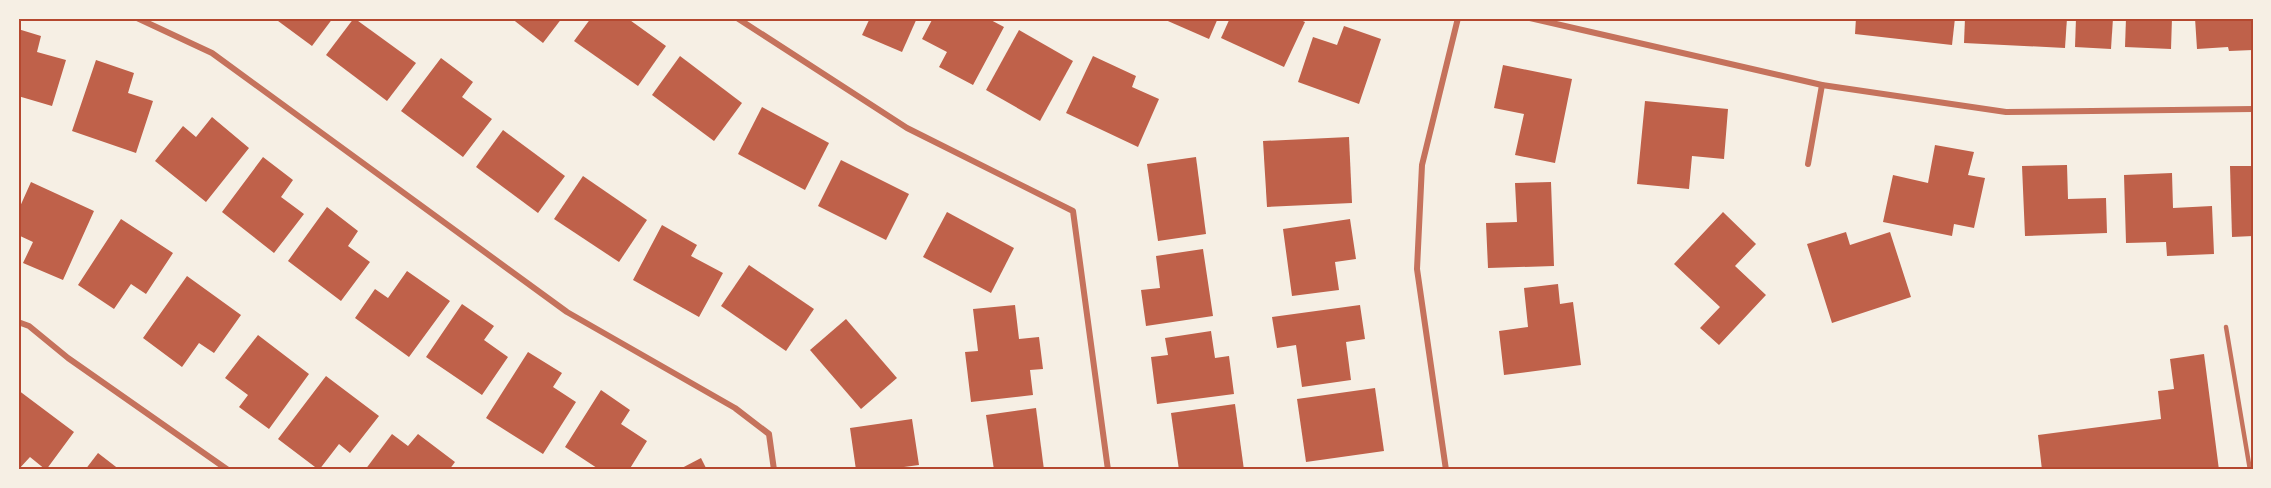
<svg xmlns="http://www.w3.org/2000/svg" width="2271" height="488" viewBox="0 0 2271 488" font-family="Roboto,sans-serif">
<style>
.building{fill:#bf614a}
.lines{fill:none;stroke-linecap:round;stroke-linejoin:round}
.service{stroke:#c5725c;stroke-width:4.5}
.minor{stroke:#c5725c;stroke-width:6}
.neatline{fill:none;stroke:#b5482f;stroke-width:2}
</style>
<rect width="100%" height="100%" fill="#f6efe4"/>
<g class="building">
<path d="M 274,18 L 333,18 L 312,46 Z"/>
<path d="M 354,18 L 416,63 L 387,101 L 326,55 Z"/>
<path d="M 511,18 L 562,18 L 543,43 Z"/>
<path d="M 591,18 L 627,18 L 666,46 L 638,86 L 574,41 Z"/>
<path d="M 870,18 L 917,18 L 902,52 L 862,35 Z"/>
<path d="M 933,18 L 987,18 L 1004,27 L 973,85 L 939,67 L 947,52 L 922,39 Z"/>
<path d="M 1161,18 L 1218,18 L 1209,39 Z"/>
<path d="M 1230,18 L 1296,18 L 1305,22 L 1284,67 L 1221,38 Z"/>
<path d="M 1856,18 L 1955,18 L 1952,45 L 1855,34 Z"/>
<path d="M 1965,18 L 2067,18 L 2065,48 L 1964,43 Z"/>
<path d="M 2076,18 L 2113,18 L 2111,49 L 2075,47 Z"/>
<path d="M 2126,18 L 2172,18 L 2171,49 L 2125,47 Z"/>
<path d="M 2195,18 L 2253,18 L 2253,50 L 2229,51 L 2228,47 L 2197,49 Z"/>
<path d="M 1344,26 L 1381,39 L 1359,104 L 1298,82 L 1313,37 L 1337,45 Z"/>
<path d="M 18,29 L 41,36 L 37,52 L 66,60 L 52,106 L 18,96 Z"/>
<path d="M 1019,30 L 1073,61 L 1040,121 L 986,90 Z"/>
<path d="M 680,56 L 742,103 L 714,141 L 652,95 Z"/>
<path d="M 1093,56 L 1136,76 L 1132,87 L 1159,99 L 1138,147 L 1066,113 Z"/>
<path d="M 441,58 L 473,82 L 462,97 L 492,119 L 463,157 L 401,111 Z"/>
<path d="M 96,60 L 134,73 L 128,93 L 153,101 L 136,153 L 72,131 Z"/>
<path d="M 1503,65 L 1572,79 L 1555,163 L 1515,155 L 1524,114 L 1494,108 Z"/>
<path d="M 1645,101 L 1728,109 L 1724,159 L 1692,156 L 1689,189 L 1637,184 Z"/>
<path d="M 762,107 L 829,143 L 805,190 L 738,154 Z"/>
<path d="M 212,117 L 249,148 L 206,202 L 155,161 L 183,126 L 196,137 Z"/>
<path d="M 503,130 L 565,176 L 538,213 L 476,167 Z"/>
<path d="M 1349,137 L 1352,203 L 1267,207 L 1263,141 Z"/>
<path d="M 1935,145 L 1974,152 L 1968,175 L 1985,178 L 1974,228 L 1954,224 L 1952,236 L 1883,222 L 1893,175 L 1928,183 Z"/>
<path d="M 263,157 L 293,180 L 281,197 L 304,214 L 274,253 L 222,212 Z"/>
<path d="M 1196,157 L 1206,234 L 1158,241 L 1147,164 Z"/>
<path d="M 841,160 L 909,194 L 886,240 L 818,206 Z"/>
<path d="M 2067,165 L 2068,199 L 2106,198 L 2107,233 L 2025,236 L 2022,166 Z"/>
<path d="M 2230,166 L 2253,166 L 2253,236 L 2232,237 Z"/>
<path d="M 2172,173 L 2173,208 L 2212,206 L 2214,254 L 2167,256 L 2166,242 L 2126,243 L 2124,175 Z"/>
<path d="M 583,176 L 647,220 L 619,262 L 554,219 Z"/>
<path d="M 31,182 L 94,211 L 63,280 L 23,263 L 33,242 L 18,235 L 18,211 Z"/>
<path d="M 1551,182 L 1554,266 L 1488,268 L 1486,223 L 1517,222 L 1515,183 Z"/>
<path d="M 327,207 L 358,231 L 348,246 L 370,262 L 341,301 L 288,261 Z"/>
<path d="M 947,212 L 1014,248 L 991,293 L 923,257 Z"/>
<path d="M 1723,212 L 1756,244 L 1735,266 L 1766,295 L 1719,345 L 1700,328 L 1720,307 L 1674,264 Z"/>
<path d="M 121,219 L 173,253 L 146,294 L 131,284 L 114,309 L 78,285 Z"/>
<path d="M 1350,219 L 1356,259 L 1335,262 L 1339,290 L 1292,296 L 1283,229 Z"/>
<path d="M 662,225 L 697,245 L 691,256 L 723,273 L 699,317 L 633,280 Z"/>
<path d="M 1846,232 L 1850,245 L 1890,232 L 1911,297 L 1832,323 L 1807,244 Z"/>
<path d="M 1203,249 L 1213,316 L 1146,326 L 1141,290 L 1160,288 L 1156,256 Z"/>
<path d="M 749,265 L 814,309 L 786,351 L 721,306 Z"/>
<path d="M 407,271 L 450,301 L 409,357 L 355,318 L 375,289 L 388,298 Z"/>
<path d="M 187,276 L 241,315 L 214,353 L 199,343 L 182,367 L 143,338 Z"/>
<path d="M 1558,284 L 1560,304 L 1573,302 L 1581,365 L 1504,375 L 1499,331 L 1528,327 L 1524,288 Z"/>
<path d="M 462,304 L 494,326 L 484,340 L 508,357 L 482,395 L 426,357 Z"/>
<path d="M 1015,305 L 1019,339 L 1039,337 L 1043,369 L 1030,370 L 1033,395 L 971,402 L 965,352 L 978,351 L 973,309 Z"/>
<path d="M 1360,305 L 1365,339 L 1346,342 L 1351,380 L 1302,387 L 1296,345 L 1277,348 L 1272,317 Z"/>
<path d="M 846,319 L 897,378 L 861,409 L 810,350 Z"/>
<path d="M 1211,331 L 1215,358 L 1229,356 L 1234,394 L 1157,404 L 1151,357 L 1168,355 L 1165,338 Z"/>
<path d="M 258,335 L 309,374 L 269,429 L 239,407 L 248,395 L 225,378 Z"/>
<path d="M 528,352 L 562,373 L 553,387 L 576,402 L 543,454 L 486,418 Z"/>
<path d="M 2204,354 L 2219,470 L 2042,470 L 2038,435 L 2161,419 L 2158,391 L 2174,389 L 2170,359 Z"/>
<path d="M 326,376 L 379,416 L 350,453 L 339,444 L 319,470 L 278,439 Z"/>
<path d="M 1375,388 L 1384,451 L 1306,462 L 1297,399 Z"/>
<path d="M 18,390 L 74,432 L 46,470 L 30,457 L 18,470 Z"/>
<path d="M 601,390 L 630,410 L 621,424 L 647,441 L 629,470 L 600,470 L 565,447 Z"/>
<path d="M 1235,404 L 1244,470 L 1179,470 L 1171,413 Z"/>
<path d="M 1036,408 L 1044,470 L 994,470 L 986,415 Z"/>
<path d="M 912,419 L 919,465 L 904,467 L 904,470 L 856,470 L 850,428 Z"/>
<path d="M 392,434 L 408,446 L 418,434 L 455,462 L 449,470 L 365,470 Z"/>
<path d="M 98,453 L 120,470 L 85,470 Z"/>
<path d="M 701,458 L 707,470 L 678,470 Z"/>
</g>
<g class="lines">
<path class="service" d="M 2226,327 L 2250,470"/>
<g class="minor">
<path d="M 137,18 L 212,53 L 567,312 L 735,408 L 769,434 L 774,470"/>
<path d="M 737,18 L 907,128 L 1073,211 L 1108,470"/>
<path d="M 1530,18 L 1822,85 L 2006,112 L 2253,109"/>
<path d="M 1808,164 L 1822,85"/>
<path d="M 18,322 L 29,326 L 68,358 L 228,470"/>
<path d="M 1446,470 L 1417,269 L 1422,165 L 1458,18"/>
</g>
</g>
<rect width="2271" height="488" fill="none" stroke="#f6efe4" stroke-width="39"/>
<rect x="20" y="20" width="2232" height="448" class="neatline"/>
</svg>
